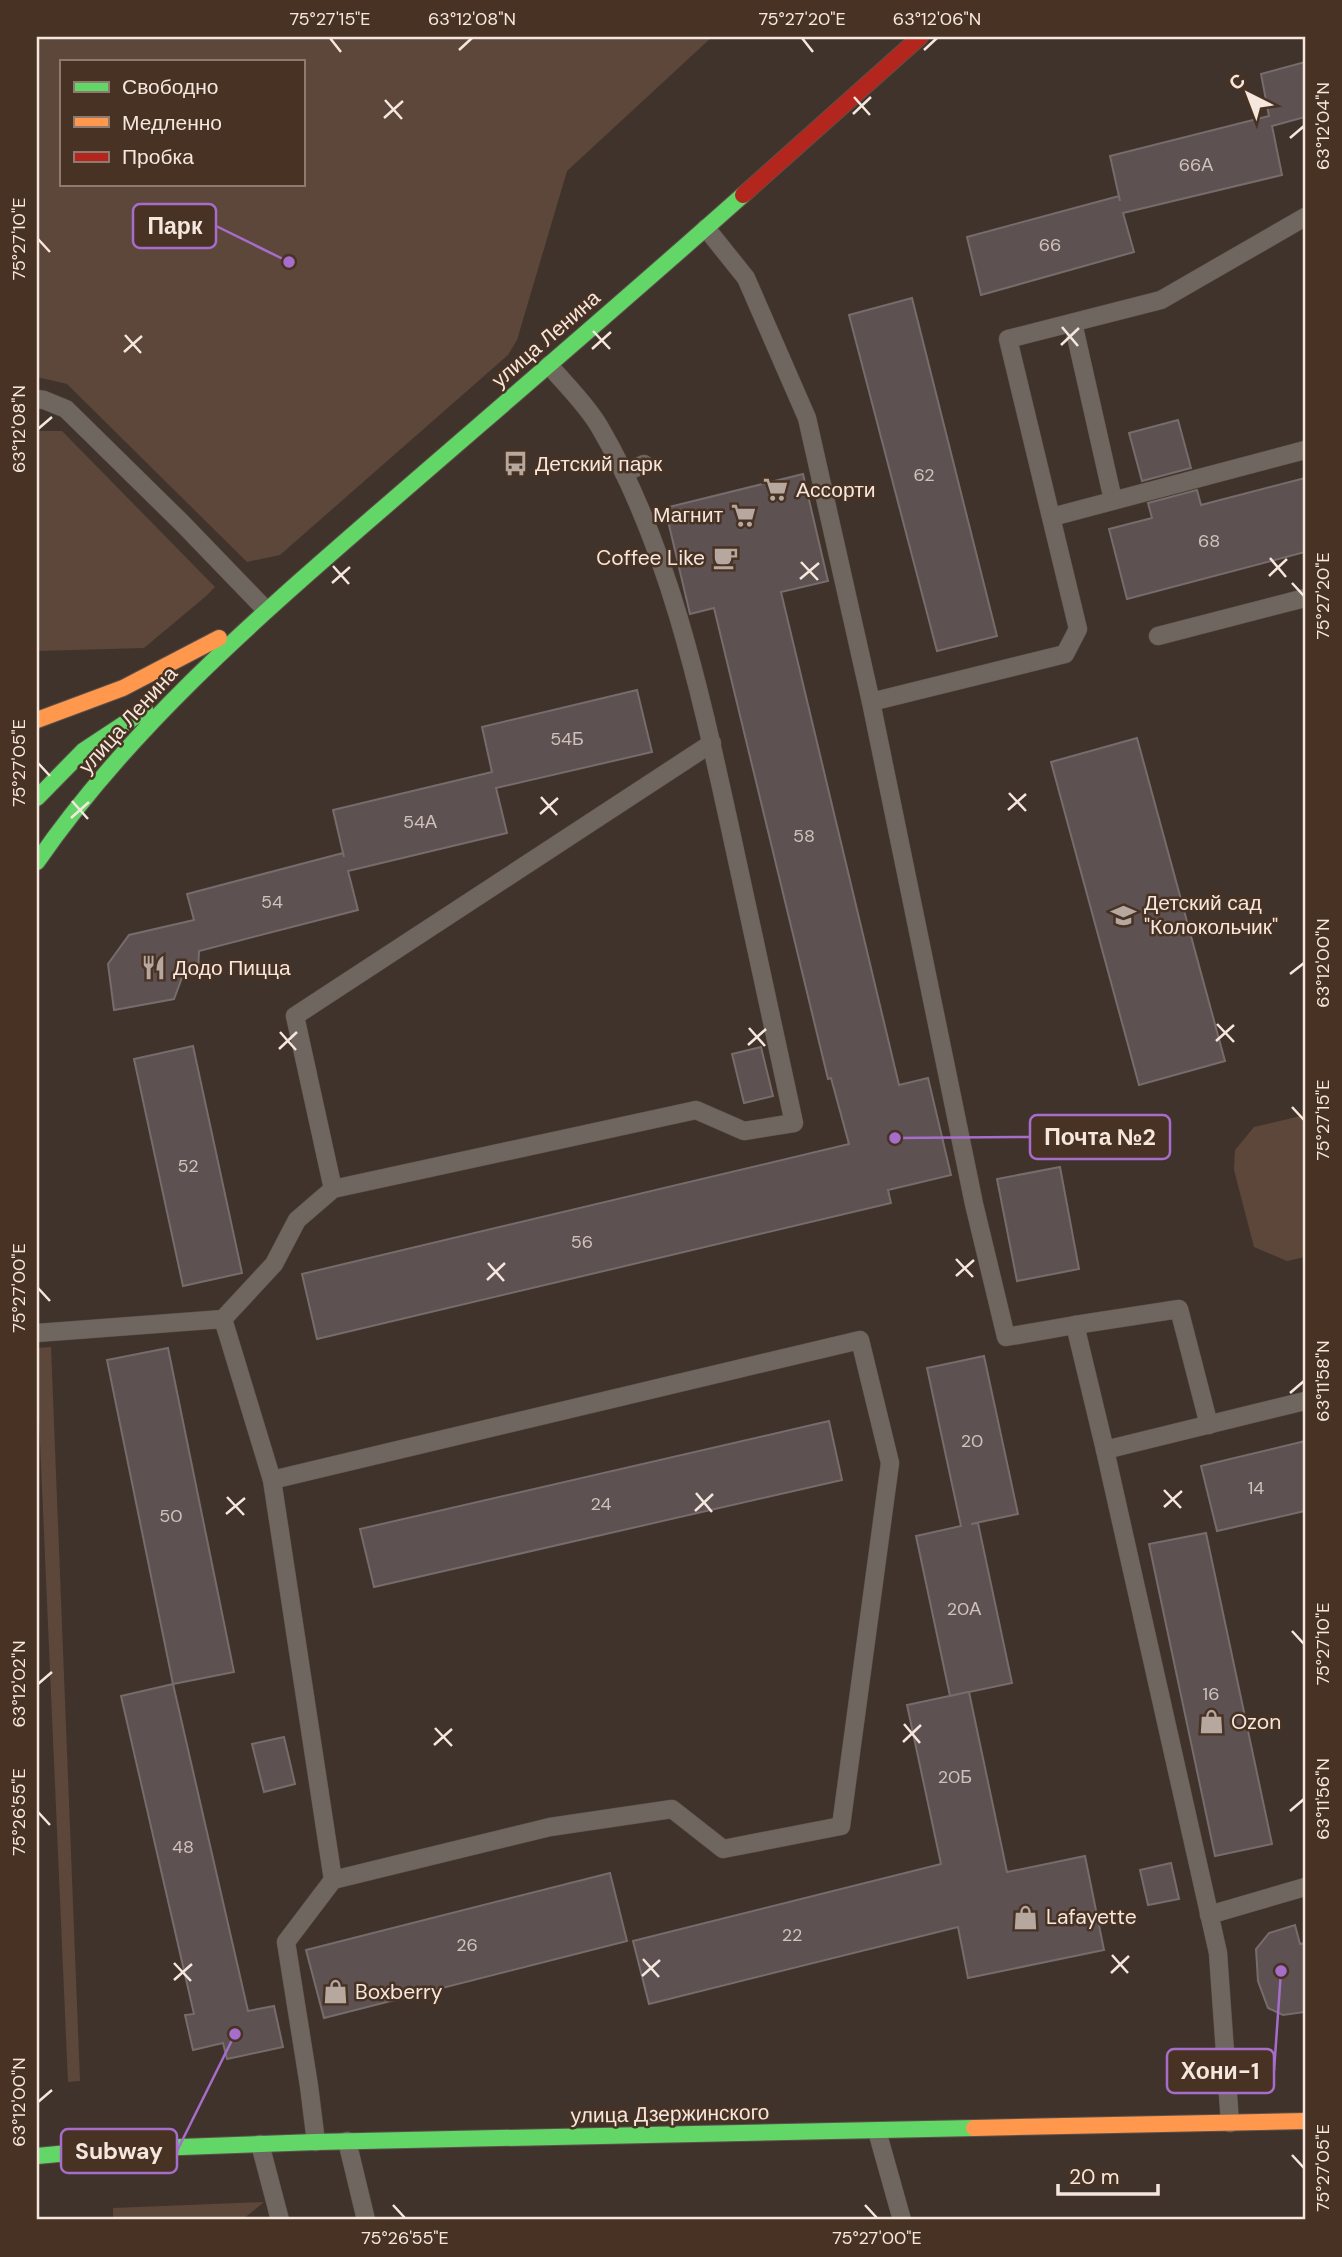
<svg xmlns="http://www.w3.org/2000/svg" width="1342" height="2257" viewBox="0 0 1342 2257" font-family="'DM Sans',sans-serif">
<style>
.green{fill:#5c473a;fill-rule:evenodd}
.building{fill:#5d5151;stroke:#766c6b;stroke-width:2}
.lines{fill:none;stroke-linecap:round;stroke-linejoin:round}
.lane-casing{stroke:#5c5049;stroke-width:19}
.fast-casing{stroke:#5c5049;stroke-width:18}
.slow-casing{stroke:#5c5049;stroke-width:18}
.jam-casing{stroke:#5c5049;stroke-width:18}
.lane{stroke:#6f6660;stroke-width:18}
.fast{stroke:#63d668;stroke-width:16}
.slow{stroke:#ff974d;stroke-width:16}
.jam{stroke:#b3261e;stroke-width:16}
.ticks{fill:none;stroke:#f6e7de;stroke-width:2.5}
.labels{text-anchor:middle;dominant-baseline:central;stroke-width:5;stroke-linejoin:round;paint-order:stroke}
.number-label{font-size:18px;fill:#d0c2bb}
.street-label{font-size:21px;fill:#f6e7de;stroke:#483223}
.poi-label{font-size:21px;fill:#f6e7de;stroke:#483223;text-anchor:start}
.leader{fill:none;stroke:#a66dca;stroke-width:2.5}
.callout-dot{fill:#a66dca;stroke:#483223;stroke-width:2.5}
.callout{fill:#483223;stroke:#a66dca;stroke-width:2.5}
.callout-label{font-size:23px;text-anchor:middle;font-weight:bold;fill:#f6e7de}
.neatline{fill:none;stroke:#f6e7de;stroke-width:2.5}
.ticks-label{font-size:18px;text-anchor:middle;fill:#f6e7de}
</style>
<rect width="100%" height="100%" fill="#40332b"/>
<g class="green">
<path d="M 37,37 L 712,37 L 567,171 L 517,340 L 508,355 L 280,555 L 247,562 L 67,384 L 37,377 ZM 61,61 L 303,61 L 303,184 L 61,184 Z"/>
<path d="M 37,431 L 62,431 L 215,587 L 205,597 L 144,648 L 37,651 Z"/>
<path d="M 1305,1115 L 1305,1257 L 1287,1261 L 1254,1247 L 1234,1170 L 1235,1150 L 1254,1127 Z"/>
<path d="M 51,1347 L 80,2081 L 68,2082 L 37,1373 L 37,1348 Z"/>
<path d="M 264,2202 L 242,2220 L 113,2220 L 113,2208 Z"/>
</g>
<g class="building">
<path d="M 1305,62 L 1305,117 L 1272,126 L 1282,175 L 1123,213 L 1134,252 L 981,295 L 967,237 L 1119,196 L 1120,201 L 1110,156 L 1269,116 L 1261,74 Z"/>
<path d="M 912,298 L 997,636 L 937,651 L 849,315 Z"/>
<path d="M 1178,420 L 1191,468 L 1142,481 L 1129,433 Z"/>
<path d="M 803,474 L 828,581 L 781,592 L 899,1085 L 928,1078 L 951,1175 L 888,1190 L 891,1203 L 317,1339 L 302,1274 L 849,1144 L 831,1078 L 828,1079 L 714,608 L 690,614 L 665,508 Z"/>
<path d="M 1305,478 L 1305,552 L 1127,599 L 1109,529 L 1152,518 L 1148,503 L 1197,490 L 1201,505 Z"/>
<path d="M 637,690 L 652,752 L 496,788 L 507,833 L 348,871 L 358,910 L 199,951 L 198,973 L 183,975 L 174,999 L 114,1010 L 108,964 L 129,935 L 194,920 L 187,894 L 343,853 L 344,857 L 333,810 L 492,772 L 482,727 Z"/>
<path d="M 1137,738 L 1225,1061 L 1139,1085 L 1051,762 Z"/>
<path d="M 193,1046 L 242,1273 L 183,1286 L 134,1059 Z"/>
<path d="M 761,1047 L 773,1096 L 744,1103 L 732,1054 Z"/>
<path d="M 1060,1167 L 1079,1269 L 1017,1281 L 997,1179 Z"/>
<path d="M 168,1348 L 234,1672 L 173,1684 L 107,1360 Z"/>
<path d="M 984,1356 L 1018,1514 L 971,1524 L 978,1523 L 1012,1683 L 969,1692 L 1007,1872 L 1085,1856 L 1104,1950 L 968,1978 L 958,1927 L 649,2004 L 633,1941 L 941,1864 L 907,1705 L 968,1692 L 950,1696 L 916,1536 L 961,1526 L 927,1368 Z"/>
<path d="M 829,1421 L 842,1480 L 374,1587 L 360,1529 Z"/>
<path d="M 1305,1441 L 1305,1511 L 1217,1531 L 1201,1466 Z"/>
<path d="M 1206,1533 L 1272,1844 L 1215,1856 L 1149,1544 Z"/>
<path d="M 173,1684 L 248,2011 L 274,2006 L 283,2047 L 227,2059 L 223,2043 L 193,2050 L 185,2015 L 194,2014 L 121,1696 Z"/>
<path d="M 284,1737 L 295,1784 L 264,1792 L 252,1744 Z"/>
<path d="M 1171,1863 L 1179,1899 L 1148,1905 L 1140,1870 Z"/>
<path d="M 610,1873 L 627,1941 L 324,2018 L 306,1950 Z"/>
<path d="M 1295,1925 L 1300,1944 L 1305,1943 L 1305,2012 L 1283,2015 L 1268,2008 L 1258,1981 L 1256,1949 L 1269,1933 Z"/>
</g>
<g class="lines">
<defs>
<g id="lane">
<path d="M 706,228 L 746,278 L 807,418 L 871,702 L 974,1204 L 1006,1337 L 1075,1325 L 1105,1450 L 1218,1953 L 1230,2123"/>
<path d="M 1073,323 L 1113,500"/>
<path d="M 37,399 L 44,400 L 66,409 L 183,524 L 266,610"/>
<path d="M 624,473 L 644,464"/>
<path d="M 1052,517 L 1305,450"/>
<path d="M 1158,636 L 1305,598"/>
<path d="M 871,702 L 1065,654 L 1078,629 L 1008,339 L 1161,300 L 1305,217"/>
<path d="M 333,1189 L 295,1016 L 712,743"/>
<path d="M 223,1319 L 274,1264 L 297,1220 L 333,1189 L 696,1110 L 744,1131 L 794,1123 C 773,1023 751,923 729,823 C 700,691 668,543 599,426 C 586,404 566,385 549,365"/>
<path d="M 1075,1325 L 1179,1309 L 1209,1425"/>
<path d="M 37,1333 L 223,1319 L 272,1480 L 333,1880"/>
<path d="M 1105,1450 L 1305,1401"/>
<path d="M 272,1480 L 860,1340 L 890,1463 L 841,1826 L 723,1849 L 672,1809 L 550,1827 L 333,1880 L 286,1942 L 309,2086 L 316,2142"/>
<path d="M 1209,1915 L 1305,1887"/>
<path d="M 877,2131 L 902,2220"/>
<path d="M 347,2141 L 366,2220"/>
<path d="M 260,2144 L 280,2220"/>
</g>
<g id="fast">
<path d="M 37,798 L 83,751 L 145,710"/>
<path d="M 37,862 C 130,727 257,618 380,511 C 501,406 624,301 743,195"/>
<path d="M 37,2156 L 100,2150 L 316,2142 L 974,2128"/>
</g>
<g id="slow">
<path d="M 37,720 L 123,688 L 219,638"/>
<path d="M 974,2128 L 1305,2121"/>
</g>
<path id="jam" d="M 743,195 L 920,37"/>
</defs>
<use href="#lane" class="lane-casing"/>
<use href="#fast" class="fast-casing"/>
<use href="#slow" class="slow-casing"/>
<use href="#jam" class="jam-casing"/>
<use href="#lane" class="lane"/>
<use href="#fast" class="fast"/>
<use href="#slow" class="slow"/>
<use href="#jam" class="jam"/>
</g>
<path class="ticks" d="M 330,38 L 341,52M 802,38 L 813,52M 459,50 L 472,38M 924,50 L 937,38M 854,97 L 870,115M 385,100 L 402,119M 853,114 L 871,97M 384,118 L 403,101M 1290,138 L 1304,126M 38,239 L 50,252M 1062,327 L 1078,346M 593,331 L 610,349M 125,335 L 141,353M 1061,345 L 1079,328M 592,349 L 611,332M 124,352 L 142,336M 38,429 L 52,417M 1270,558 L 1286,577M 801,562 L 818,580M 333,566 L 349,584M 1269,576 L 1287,559M 800,579 L 819,563M 332,583 L 350,567M 1292,583 L 1304,596M 38,763 L 50,776M 1009,793 L 1026,811M 541,797 L 557,815M 72,801 L 88,819M 1008,810 L 1026,794M 540,814 L 558,798M 71,818 L 89,802M 1290,974 L 1304,963M 1217,1024 L 1234,1042M 749,1028 L 765,1046M 280,1032 L 296,1050M 1216,1041 L 1234,1025M 748,1045 L 766,1029M 279,1049 L 297,1032M 1292,1107 L 1304,1120M 956,1259 L 973,1277M 488,1263 L 504,1281M 956,1276 L 974,1260M 487,1280 L 505,1263M 38,1288 L 50,1301M 1290,1393 L 1304,1381M 1164,1490 L 1181,1508M 696,1493 L 712,1512M 227,1497 L 244,1515M 1164,1507 L 1182,1491M 695,1511 L 713,1494M 226,1514 L 245,1498M 1292,1631 L 1304,1644M 38,1684 L 52,1672M 904,1724 L 920,1743M 435,1728 L 452,1746M 903,1742 L 921,1725M 434,1745 L 452,1729M 1290,1811 L 1304,1799M 38,1812 L 50,1825M 1112,1955 L 1128,1973M 643,1959 L 659,1977M 174,1963 L 191,1981M 1111,1973 L 1129,1956M 642,1976 L 660,1960M 174,1980 L 192,1964M 38,2102 L 52,2090M 1292,2155 L 1304,2168M 393,2205 L 405,2218M 865,2205 L 877,2218"/>
<defs>
<symbol id="bus-bare" viewBox="-9 -9 18 18"><path d="M-5-6H5V4H4V6H2V4H-2V6H-4V4H-5ZM-3.5-4V0h7V-4ZM-3.5 1.2v1.5H-2V1.2ZM2 1.2v1.5H3.5V1.2Z" fill="#b6a89f" stroke="#483223" stroke-width="2.5" paint-order="stroke"/></symbol>
<symbol id="supermarket-bare" viewBox="-9 -9 18 18"><path d="M-6-5.5h2.5l.6 2H6L4.5 2H-2.5L-4.4-4H-6ZM-1.5 3.2a1.3 1.3 0 1 0 .1 0ZM3 3.2a1.3 1.3 0 1 0 .1 0Z" fill="#b6a89f" stroke="#483223" stroke-width="2.5" paint-order="stroke"/></symbol>
<symbol id="cafe-bare" viewBox="-9 -9 18 18"><path d="M-5.5-4.5H6V0H3Q3 3.5 0 3.5H-2.5Q-5.5 3.5-5.5 0ZM3-3.2v2h1.7v-2ZM-6 4.5H4V6H-6Z" fill="#b6a89f" stroke="#483223" stroke-width="2.5" paint-order="stroke"/></symbol>
<symbol id="school-bare" viewBox="-9 -9 18 18"><path d="M0-5L7-2L0 1L-7-2ZM-4 1L0 2.5L4 1V4Q0 6-4 4Z" fill="#b6a89f" stroke="#483223" stroke-width="2.5" paint-order="stroke"/></symbol>
<symbol id="restaurant-bare" viewBox="-9 -9 18 18"><path d="M-5-6h1v4h1v-4h1v4h1v-4h1v5L-1.5 .5V6h-2V.5L-5-1ZM5-6V6H3V1.5H1.5Q1.5-4 5-6Z" fill="#b6a89f" stroke="#483223" stroke-width="2.5" paint-order="stroke"/></symbol>
<symbol id="shop-bare" viewBox="-9 -9 18 18"><path d="M-5-2.5h2.3a2.7 3.5 0 0 1 5.4 0H5L5.5 6h-11ZM-1.5-2.5h3a1.5 2.3 0 0 0-3 0Z" fill="#b6a89f" stroke="#483223" stroke-width="2.5" paint-order="stroke"/></symbol>
</defs>
<g fill-rule="evenodd">
<use href="#bus-bare" x="498" y="446" width="35" height="35"/>
<use href="#supermarket-bare" x="758" y="472" width="35" height="35"/>
<use href="#supermarket-bare" x="726" y="498" width="35" height="35"/>
<use href="#cafe-bare" x="708" y="540" width="35" height="35"/>
<use href="#school-bare" x="1106" y="898" width="35" height="35"/>
<use href="#restaurant-bare" x="136" y="950" width="35" height="35"/>
<use href="#shop-bare" x="1194" y="1704" width="35" height="35"/>
<use href="#shop-bare" x="1008" y="1900" width="35" height="35"/>
<use href="#shop-bare" x="318" y="1974" width="35" height="35"/>
</g>
<g class="labels">
<g class="number-label">
<text x="1196" y="165">66А</text>
<text x="1050" y="245">66</text>
<text x="924" y="475">62</text>
<text x="1209" y="541">68</text>
<text x="567" y="739">54Б</text>
<text x="420" y="822">54А</text>
<text x="804" y="836">58</text>
<text x="272" y="902">54</text>
<text x="188" y="1166">52</text>
<text x="582" y="1242">56</text>
<text x="972" y="1441">20</text>
<text x="1256" y="1488">14</text>
<text x="601" y="1504">24</text>
<text x="171" y="1516">50</text>
<text x="964" y="1609">20А</text>
<text x="1211" y="1694">16</text>
<text x="955" y="1777">20Б</text>
<text x="183" y="1847">48</text>
<text x="792" y="1935">22</text>
<text x="467" y="1945">26</text>
</g>
<g class="street-label">
<text transform="translate(546 339) rotate(-41)">улица Ленина</text>
<text transform="translate(128 720) rotate(-48)">улица Ленина</text>
<text transform="translate(670 2114) rotate(-1)">улица Дзержинского</text>
</g>
<g class="poi-label">
<text x="535" y="464">Детский парк</text>
<text x="796" y="490">Ассорти</text>
<text x="723" y="515" text-anchor="end">Магнит</text>
<text x="705" y="558" text-anchor="end">Coffee Like</text>
<text x="1144" y="903">Детский сад<tspan x="1144" dy="24">"Колокольчик"</tspan></text>
<text x="173" y="968">Додо Пицца</text>
<text x="1231" y="1722">Ozon</text>
<text x="1046" y="1917">Lafayette</text>
<text x="355" y="1992">Boxberry</text>
</g>
</g>
<path class="leader" d="M289 262L216 226M895 1138L1030 1137M1281 1971L1274 2071M235 2034L177 2151"/>
<g class="callout-dot">
<circle cx="289" cy="262" r="7"/>
<circle cx="895" cy="1138" r="7"/>
<circle cx="1281" cy="1971" r="7"/>
<circle cx="235" cy="2034" r="7"/>
</g>
<g class="callout">
<rect x="133" y="204" width="83" height="44" rx="7"/>
<rect x="1030" y="1115" width="140" height="44" rx="7"/>
<rect x="1167" y="2049" width="107" height="44" rx="7"/>
<rect x="61" y="2129" width="116" height="44" rx="7"/>
</g>
<g class="callout-label">
<text x="175" y="234">Парк</text>
<text x="1100" y="1145">Почта №2</text>
<text x="1220" y="2079">Хони-1</text>
<text x="119" y="2159">Subway</text>
</g>
<rect width="1342" height="2257" fill="none" stroke="#483223" stroke-width="77"/>
<rect x="60" y="60" width="245" height="126" fill="#483223" stroke="#8e7a6e" stroke-width="2"/>
<rect x="74" y="82" width="35" height="10" fill="#63d668" stroke="#8e7a6e" stroke-width="2"/>
<text x="122" y="94" font-size="21" fill="#f6e7de">Свободно</text>
<rect x="74" y="117" width="35" height="10" fill="#ff974d" stroke="#8e7a6e" stroke-width="2"/>
<text x="122" y="130" font-size="21" fill="#f6e7de">Медленно</text>
<rect x="74" y="152" width="35" height="10" fill="#b3261e" stroke="#8e7a6e" stroke-width="2"/>
<text x="122" y="164" font-size="21" fill="#f6e7de">Пробка</text>
<g transform="translate(1248 94) rotate(318)" stroke="#483223" stroke-width="5" paint-order="stroke">
<path d="M0-5L12 26L0 18L-12 26Z" fill="#f6e7de"/>
<text y="-10" font-size="19" font-weight="bold" text-anchor="middle" fill="#f6e7de">С</text>
</g>
<path d="M1058 2184v10h100v-10" fill="none" stroke="#f6e7de" stroke-width="3.5"/>
<text x="1069" y="2184" font-size="21" fill="#f6e7de" stroke="#483223" stroke-width="5" paint-order="stroke">20 m</text>
<rect x="38" y="38" width="1266" height="2180" class="neatline"/>
<g class="ticks-label">
<text x="330" y="25">75°27'15"E</text>
<text x="472" y="25">63°12'08"N</text>
<text x="802" y="25">75°27'20"E</text>
<text x="937" y="25">63°12'06"N</text>
<text transform="translate(1323 126) rotate(-90)" y="6">63°12'04"N</text>
<text transform="translate(19 239) rotate(-90)" y="6">75°27'10"E</text>
<text transform="translate(19 429) rotate(-90)" y="6">63°12'08"N</text>
<text transform="translate(1323 596) rotate(-90)" y="6">75°27'20"E</text>
<text transform="translate(19 763) rotate(-90)" y="6">75°27'05"E</text>
<text transform="translate(1323 963) rotate(-90)" y="6">63°12'00"N</text>
<text transform="translate(1323 1120) rotate(-90)" y="6">75°27'15"E</text>
<text transform="translate(19 1288) rotate(-90)" y="6">75°27'00"E</text>
<text transform="translate(1323 1381) rotate(-90)" y="6">63°11'58"N</text>
<text transform="translate(1323 1644) rotate(-90)" y="6">75°27'10"E</text>
<text transform="translate(19 1684) rotate(-90)" y="6">63°12'02"N</text>
<text transform="translate(1323 1799) rotate(-90)" y="6">63°11'56"N</text>
<text transform="translate(19 1812) rotate(-90)" y="6">75°26'55"E</text>
<text transform="translate(19 2102) rotate(-90)" y="6">63°12'00"N</text>
<text transform="translate(1323 2168) rotate(-90)" y="6">75°27'05"E</text>
<text x="405" y="2244">75°26'55"E</text>
<text x="877" y="2244">75°27'00"E</text>
</g>
</svg>
